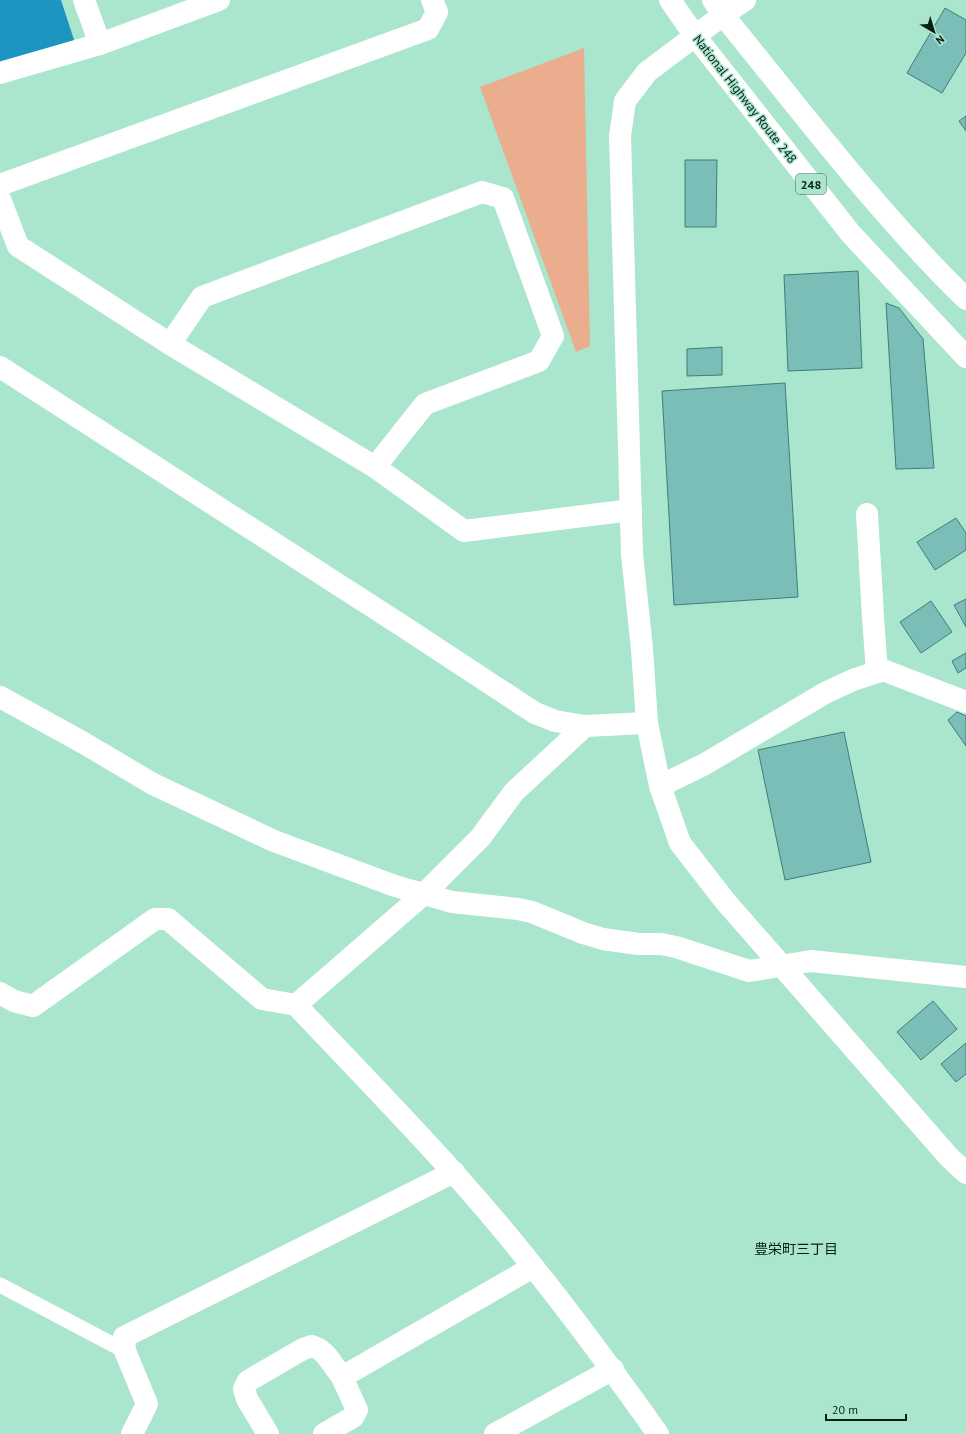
<svg xmlns="http://www.w3.org/2000/svg" width="966" height="1434" viewBox="0 0 966 1434" font-family="'PT Sans','Noto Sans JP',sans-serif">
<style>
.green{fill:#eaae8f}
.water{fill:#1e95c0}
.building{fill:#7bbdb7;stroke:#3c7f79}
.lines{fill:none;stroke-linecap:round;stroke-linejoin:round}
.lane{stroke:#fff;stroke-width:15}
.street{stroke:#fff;stroke-width:22}
.secondary{stroke:#fff;stroke-width:22}
.highway{stroke:#fff;stroke-width:22}
.labels{text-anchor:middle;dominant-baseline:central;stroke-width:3;stroke-linejoin:round;paint-order:stroke}
.shield{fill:#aae5cd;stroke:#395b4e;stroke-width:1}
.shield-label{font-size:12px;font-weight:bold;fill:#082017}
.street-label{font-size:13px;fill:#082017;stroke:#aae5cd}
.neighbourhood-label{font-size:14px;fill:#082017;stroke:#aae5cd}
</style>
<rect width="100%" height="100%" fill="#aae5cd"/>
<path class="green" d="M 584,48 L 590,346 L 576,352 L 480,87 Z"/>
<path class="water" d="M 0,0 L 61,0 L 77,49 L 0,71 Z"/>
<g class="building">
<path d="M 945,8 L 966,20 L 966,53 L 942,93 L 907,73 Z"/>
<path d="M 966,116 L 966,131 L 959,121 Z"/>
<path d="M 685,160 L 717,160 L 716,227 L 685,227 Z"/>
<path d="M 858,271 L 862,368 L 788,371 L 784,275 Z"/>
<path d="M 886,303 L 899,308 L 923,339 L 934,468 L 896,469 Z"/>
<path d="M 722,347 L 722,375 L 687,376 L 687,349 Z"/>
<path d="M 785,383 L 798,597 L 674,605 L 662,391 Z"/>
<path d="M 956,518 L 966,533 L 966,550 L 935,570 L 917,542 Z"/>
<path d="M 966,599 L 966,627 L 954,605 Z"/>
<path d="M 931,601 L 952,632 L 921,653 L 900,622 Z"/>
<path d="M 966,653 L 966,668 L 958,673 L 952,661 Z"/>
<path d="M 957,712 L 966,716 L 966,746 L 948,720 Z"/>
<path d="M 844,732 L 871,862 L 785,880 L 758,750 Z"/>
<path d="M 933,1001 L 957,1029 L 921,1060 L 897,1032 Z"/>
<path d="M 966,1043 L 966,1074 L 956,1082 L 941,1064 Z"/>
</g>
<g class="lines">
<path class="lane" d="M 0,1285 L 125,1351"/>
<g class="street">
<path d="M 84,0 L 100,44"/>
<path d="M 723,15 L 745,0"/>
<path d="M 0,73 L 100,44 L 219,0"/>
<path d="M 0,185 L 428,29 L 437,12 L 432,0"/>
<path d="M 0,199 L 18,246 L 170,344 L 375,467 L 464,531 L 631,510"/>
<path d="M 170,344 L 202,297 L 482,192 L 503,198 L 553,336 L 539,361 L 425,404 L 375,467"/>
<path d="M 867,514 L 873,617 L 877,672"/>
<path d="M 0,697 L 82,742 L 153,784 L 274,841 L 395,886 L 452,902 L 518,909 L 532,912 L 583,933 L 603,939 L 638,944 L 661,944 L 676,947 L 749,971 L 811,961 L 966,977"/>
<path d="M 585,726 L 514,792 L 480,838 L 425,893 L 296,1005 C 348,1060 402,1115 453,1172 C 527,1254 594,1344 658,1434"/>
<path d="M 660,786 L 705,764 L 825,693 L 853,680 L 883,670 L 966,702"/>
<path d="M 0,993 L 14,1001 L 33,1006 L 155,919 L 168,919 L 262,999 L 296,1005"/>
<path d="M 342,1377 L 533,1267"/>
<path d="M 132,1434 L 147,1404 L 125,1351 L 124,1337 L 454,1172"/>
<path d="M 268,1434 L 247,1399 L 244,1389 L 248,1381 L 303,1349 L 312,1346 L 319,1349 L 326,1355 L 342,1377 L 357,1410 L 353,1417 L 324,1434"/>
<path d="M 495,1434 L 613,1369"/>
</g>
<g class="secondary">
<path d="M 723,15 L 647,72 L 625,101 L 620,136 L 632,554 L 642,649 L 647,723 L 660,786 L 680,843 L 725,901 L 948,1156 L 966,1173"/>
<path d="M 0,367 L 401,625 L 535,713 L 555,721 L 585,726 L 647,723"/>
</g>
<g class="highway">
<path d="M 670,0 L 695,36 L 851,234 L 966,357"/>
<path d="M 713,0 L 723,15 C 802,112 877,212 966,299"/>
</g>
</g>
<g class="labels">
<rect class="shield" x="796" y="174" width="30" height="20" rx="3"/>
<g class="shield-label">
<text x="811" y="184">248</text>
</g>
<g class="street-label">
<text transform="translate(745 99) rotate(52)">National Highway Route 248</text>
</g>
<g class="neighbourhood-label">
<text x="796" y="1249">豊栄町三丁目</text>
</g>
</g>
<g transform="translate(934 32) rotate(142)" stroke="#aae5cd" stroke-width="3" paint-order="stroke">
<path d="M0-3L7 15L0 10L-7 15Z" fill="#082017"/>
<text y="-6" font-size="11" font-weight="bold" text-anchor="middle" fill="#082017">N</text>
</g>
<path d="M826 1414v6h80v-6" fill="none" stroke="#082017" stroke-width="2"/>
<text x="832" y="1414" font-size="12" fill="#082017" stroke="#aae5cd" stroke-width="3" paint-order="stroke">20 m</text>
</svg>
